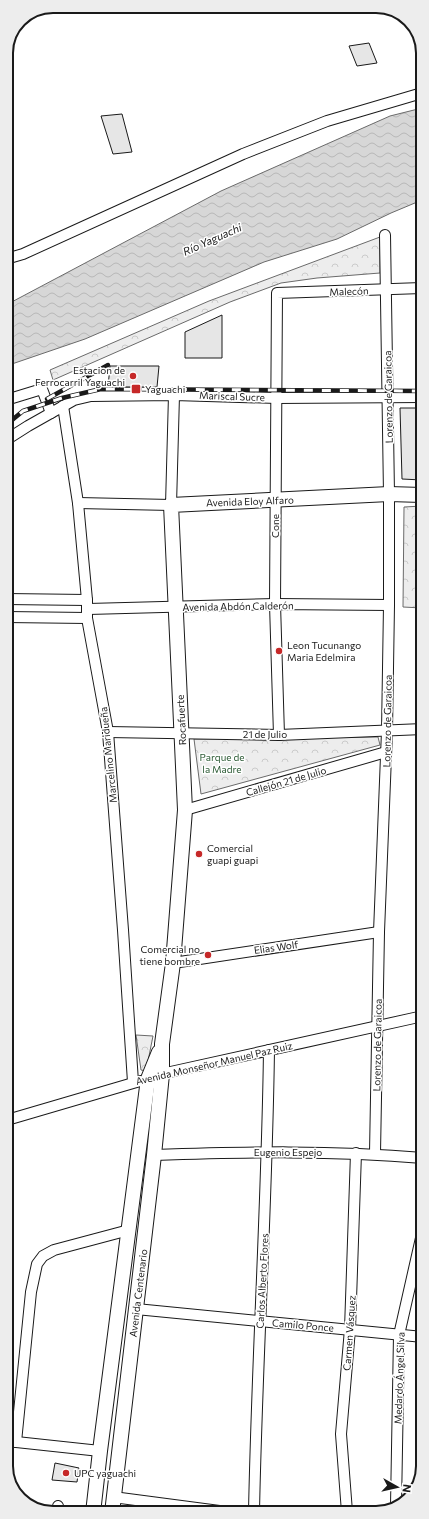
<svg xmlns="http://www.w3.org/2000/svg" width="429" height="1519" viewBox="0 0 429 1519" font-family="Commissioner,sans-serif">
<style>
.forest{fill:url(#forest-crowns);stroke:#6a6a6a}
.water{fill:url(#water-waves);stroke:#6a6a6a}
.building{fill:#e6e6e6;stroke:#1a1a1a}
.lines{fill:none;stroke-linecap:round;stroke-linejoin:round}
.street-casing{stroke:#1a1a1a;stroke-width:12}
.secondary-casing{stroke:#1a1a1a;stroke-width:16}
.street{stroke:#fff;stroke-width:10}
.secondary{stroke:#fff;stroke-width:14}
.rail-casing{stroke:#1a1a1a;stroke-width:4.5}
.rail{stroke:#fff;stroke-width:3;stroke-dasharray:9;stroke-linecap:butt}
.poi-dot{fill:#c62828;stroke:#fff;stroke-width:1.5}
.labels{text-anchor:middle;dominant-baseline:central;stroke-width:3;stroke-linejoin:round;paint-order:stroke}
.street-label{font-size:10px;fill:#1a1a1a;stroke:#fff}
.poi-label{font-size:10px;fill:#1a1a1a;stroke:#fff;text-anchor:start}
.park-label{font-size:10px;fill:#2b5a34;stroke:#fff}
.water-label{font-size:11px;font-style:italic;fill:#1a1a1a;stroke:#fff}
.rim{fill:none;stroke:#1a1a1a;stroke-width:2}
</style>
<defs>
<pattern id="forest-crowns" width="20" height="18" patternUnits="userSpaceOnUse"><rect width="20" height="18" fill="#ededed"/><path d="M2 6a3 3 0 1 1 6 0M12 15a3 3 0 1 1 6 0" fill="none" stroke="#cbcbcb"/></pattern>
<pattern id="water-waves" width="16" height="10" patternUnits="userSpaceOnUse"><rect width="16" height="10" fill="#d7d7d7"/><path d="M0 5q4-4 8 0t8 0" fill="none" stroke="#b8b8b8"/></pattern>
</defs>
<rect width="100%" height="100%" fill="#fff"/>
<g class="forest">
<path d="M 380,237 L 380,273 L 317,278 L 281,283 L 230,302 L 53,380 L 50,370 L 209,301 Z"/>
<path d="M 422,506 L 422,608 L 403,607 L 404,507 Z"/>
<path d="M 378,737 L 380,745 L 201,794 L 194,739 Z"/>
<path d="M 136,1035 L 153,1036 L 146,1071 L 141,1070 Z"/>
</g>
<path class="water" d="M 422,108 L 422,200 L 391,213 L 337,239 L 264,262 L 85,339 L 6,366 L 6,305 L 221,191 L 390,116 Z"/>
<g class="building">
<path d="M 369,43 L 377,63 L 357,66 L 349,46 Z"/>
<path d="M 122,114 L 132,152 L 113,154 L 101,116 Z"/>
<path d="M 222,315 L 222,358 L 185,358 L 185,332 Z"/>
<path d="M 110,366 L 159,366 L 157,387 L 108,387 Z"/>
<path d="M 400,408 L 422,408 L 422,480 L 402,479 Z"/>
<path d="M 55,1463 L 79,1468 L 77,1482 L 52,1480 Z"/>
</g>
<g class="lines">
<defs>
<g id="street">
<path d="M 6,259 L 23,254 L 243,154 L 327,121 L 422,93"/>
<path d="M 6,400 L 42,389 L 51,413"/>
<path d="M 63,406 L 78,503 L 87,600 L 87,618 L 108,732 L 123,930 L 133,1082"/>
<path d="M 6,440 L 28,426 L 74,400 L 91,396 L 174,395 L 277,398 L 422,397"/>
<path d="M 78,503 L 171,505 L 174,395"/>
<path d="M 6,599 L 87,600"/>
<path d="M 88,609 L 275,604 L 389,605"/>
<path d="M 6,617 L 87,618"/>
<path d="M 108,732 L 279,735 L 423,729"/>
<path d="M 279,735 L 275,604 L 277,293 L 422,288"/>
<path d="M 185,810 L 386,752"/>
<path d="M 173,963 L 379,932"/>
<path d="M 157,1075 L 423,1016"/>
<path d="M 7,1120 L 140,1081"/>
<path d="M 375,1153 L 379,932 L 387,731 L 389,605 L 389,494 L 385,235"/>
<path d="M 154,1155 C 244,1152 333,1150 423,1158"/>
<path d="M 136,1309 L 423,1337"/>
<path d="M 7,1441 L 100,1451"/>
<path d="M 16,1442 L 31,1292 L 37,1264 L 43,1256 L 54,1250 L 129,1230"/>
<path d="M 113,1497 L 227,1512"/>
<path d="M 396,1505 L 399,1335 L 423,1229"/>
<path d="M 254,1512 C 257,1358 267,1204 269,1050"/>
<path d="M 347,1512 L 341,1434 L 350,1329 L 356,1153"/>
<path d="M 57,1513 L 58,1506"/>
</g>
<g id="secondary">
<path d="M 93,1513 L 100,1451 L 148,1079 L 159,1052"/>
<path d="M 112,1513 L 154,1155 L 162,1074 L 162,1044 L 173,963 L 185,810 L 171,505 L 389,494 L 422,495"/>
</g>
</defs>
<use href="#street" class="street-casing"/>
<use href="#secondary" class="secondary-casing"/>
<use href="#street" class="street"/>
<use href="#secondary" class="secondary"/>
<defs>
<g id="rail">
<path d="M 47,399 L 108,365"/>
<path d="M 6,425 L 23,411 L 62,398 L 101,389 L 422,391"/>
</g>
</defs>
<use href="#rail" class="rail-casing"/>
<use href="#rail" class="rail"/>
</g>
<g class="poi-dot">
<circle cx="133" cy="376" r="4"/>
<rect x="131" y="384" width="10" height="10" rx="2"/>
<circle cx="279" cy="651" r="4"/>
<circle cx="199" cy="854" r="4"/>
<circle cx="208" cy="955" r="4"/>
<circle cx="66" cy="1473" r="4"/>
</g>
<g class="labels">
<g class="street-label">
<text transform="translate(349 291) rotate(-2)">Malecón</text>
<text transform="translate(232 396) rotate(2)">Mariscal Sucre</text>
<text transform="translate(388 397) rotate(-91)">Lorenzo de Garaicoa</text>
<text transform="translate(250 501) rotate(-2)">Avenida Eloy Alfaro</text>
<text transform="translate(275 526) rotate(-90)">Cone</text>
<text transform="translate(238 606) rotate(-1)">Avenida Abdón Calderón</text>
<text transform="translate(181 720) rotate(-93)">Rocafuerte</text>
<text transform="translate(387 721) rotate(-89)">Lorenzo de Garaicoa</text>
<text x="265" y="734">21 de Julio</text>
<text transform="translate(108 755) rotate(-96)">Marcelino Maridueña</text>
<text transform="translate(286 781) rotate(-16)">Callejón 21 de Julio</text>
<text transform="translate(276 947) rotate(-8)">Elias Wolf</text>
<text transform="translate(377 1045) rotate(-89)">Lorenzo de Garaicoa</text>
<text transform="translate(214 1063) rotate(-13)">Avenida Monseñor Manuel Paz Ruiz</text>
<text x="288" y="1152">Eugenio Espejo</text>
<text transform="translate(262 1281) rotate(-87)">Carlos Alberto Flores</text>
<text transform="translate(138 1293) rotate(-83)">Avenida Centenario</text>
<text transform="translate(303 1325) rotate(5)">Camilo Ponce</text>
<text transform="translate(349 1333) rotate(-86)">Carmen Vásquez</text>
<text transform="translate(399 1378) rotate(-88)">Medardo Ángel Silva</text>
</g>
<g class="poi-label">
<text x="125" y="370" text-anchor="end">Estacion de<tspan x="125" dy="12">Ferrocarril Yaguachi</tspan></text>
<text x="145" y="389">Yaguachi</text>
<text x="287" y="645">Leon Tucunango<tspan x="287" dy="12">Maria Edelmira</tspan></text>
<text x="207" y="848">Comercial<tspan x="207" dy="12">guapi guapi</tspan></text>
<text x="200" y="949" text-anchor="end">Comercial no<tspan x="200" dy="12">tiene bombre</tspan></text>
<text x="74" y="1473">UPC yaguachi</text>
</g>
<g class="park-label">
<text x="222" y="757">Parque de<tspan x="222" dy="12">la Madre</tspan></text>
</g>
<g class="water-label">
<text transform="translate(212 239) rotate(-24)">Río Yaguachi</text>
</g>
</g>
<path d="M0 0H429V1519H0ZM53 13H376A40 40 0 0 1 416 53V1466A40 40 0 0 1 376 1506H53A40 40 0 0 1 13 1466V53A40 40 0 0 1 53 13Z" fill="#ededed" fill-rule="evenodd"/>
<path class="rim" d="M53 13H376A40 40 0 0 1 416 53V1466A40 40 0 0 1 376 1506H53A40 40 0 0 1 13 1466V53A40 40 0 0 1 53 13Z"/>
<g transform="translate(397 1487) rotate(98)" stroke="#ffffff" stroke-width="3" paint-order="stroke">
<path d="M0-3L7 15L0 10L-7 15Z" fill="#1a1a1a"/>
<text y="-6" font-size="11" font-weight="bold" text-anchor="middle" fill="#1a1a1a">N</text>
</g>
</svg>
